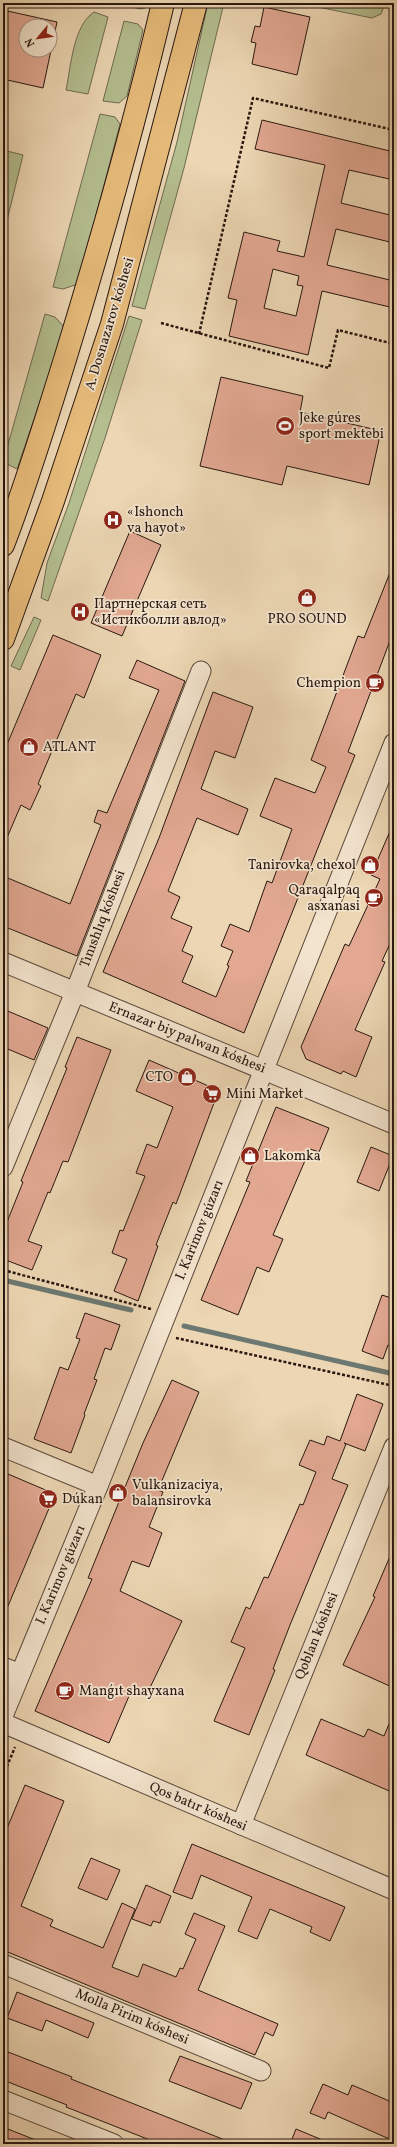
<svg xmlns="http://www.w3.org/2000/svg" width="397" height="2147" viewBox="0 0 397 2147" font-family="Vollkorn,serif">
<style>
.green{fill:#b4be8f;stroke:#6e6a50}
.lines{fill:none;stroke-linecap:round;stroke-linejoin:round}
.stream{stroke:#6c7871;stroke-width:5}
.building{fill:#e2a892;stroke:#281710;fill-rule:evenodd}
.minor-casing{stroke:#594739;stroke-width:21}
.major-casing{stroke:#281710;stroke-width:24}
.path{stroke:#281710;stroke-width:2.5;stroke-dasharray:3 2;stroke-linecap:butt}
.minor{stroke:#f3e4ce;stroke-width:19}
.major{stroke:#e6bb7a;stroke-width:22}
.labels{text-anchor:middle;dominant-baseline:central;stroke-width:3.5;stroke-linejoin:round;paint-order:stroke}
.street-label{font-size:14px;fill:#281710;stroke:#f3e4ce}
.poi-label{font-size:14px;fill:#281710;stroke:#f3e4ce;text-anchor:start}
</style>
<rect width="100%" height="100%" fill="#ecd6b3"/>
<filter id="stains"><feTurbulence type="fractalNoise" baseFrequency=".005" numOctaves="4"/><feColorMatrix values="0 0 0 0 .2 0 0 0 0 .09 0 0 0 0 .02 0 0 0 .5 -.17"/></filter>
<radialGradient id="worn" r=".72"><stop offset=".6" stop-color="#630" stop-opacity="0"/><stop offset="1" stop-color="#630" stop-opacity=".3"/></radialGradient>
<g class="green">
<path d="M 127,3 L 149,3 L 148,7 L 141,9 L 126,6 Z"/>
<path d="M 208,3 L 224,3 L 184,168 L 145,309 L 132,306 L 177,142 Z"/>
<path d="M 298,3 L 371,3 L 384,6 L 381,14 L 372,18 Z"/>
<path d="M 94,12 L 108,17 L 88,94 L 66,90 C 71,66 73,26 94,12 Z"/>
<path d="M 124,21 L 138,24 L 143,30 L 127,96 L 119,103 L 103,101 Z"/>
<path d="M 100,114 L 115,117 L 120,124 L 78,284 L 63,289 L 53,287 Z"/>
<path d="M 3,150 L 23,155 L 3,237 Z"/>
<path d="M 45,314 L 55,317 L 65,328 L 17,469 L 3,462 Z"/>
<path d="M 129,316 L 142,320 L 105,438 L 48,601 L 41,598 L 47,563 L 69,503 Z"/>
<path d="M 34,617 L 41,620 L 20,670 L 11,666 Z"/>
</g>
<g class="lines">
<g class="stream">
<path d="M 3,1280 L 131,1310"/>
<path d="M 184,1326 L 394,1374"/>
</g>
</g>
<g class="building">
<path d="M 264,7 L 310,17 L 297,75 L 252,64 L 256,43 L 251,42 L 255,26 L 260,27 Z"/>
<path d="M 3,10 L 57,22 L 43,88 L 3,79 ZM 26,26 L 50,26 L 50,50 L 26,50 Z"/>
<path d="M 262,120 L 394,152 L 394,180 L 349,170 L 341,203 L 394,216 L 394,243 L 336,229 L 327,265 L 394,281 L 394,308 L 322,291 L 308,355 L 229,336 L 237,300 L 228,298 L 244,232 L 280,241 L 277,251 L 304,257 L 325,165 L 255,149 ZM 273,269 L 299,276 L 297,285 L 303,286 L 296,316 L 264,308 Z"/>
<path d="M 221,377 L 303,396 L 300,412 L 381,431 L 369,485 L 287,466 L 282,485 L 200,466 Z"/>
<path d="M 130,531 L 161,545 L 122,636 L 91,623 Z"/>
<path d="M 393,565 L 394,630 L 348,752 L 355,755 L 244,1033 L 103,972 L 159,838 L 213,692 L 253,707 L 235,758 L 215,751 L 201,789 L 248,809 L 238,835 L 197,818 L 168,891 L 180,897 L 171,918 L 192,927 L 182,951 L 193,956 L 182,982 L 216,997 L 229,966 L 227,965 L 233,951 L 221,946 L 230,924 L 249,932 L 267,881 L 272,883 L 292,829 L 260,816 L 275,778 L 315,793 L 326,767 L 311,760 L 358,636 L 364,638 Z"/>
<path d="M 53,635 L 101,655 L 84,698 L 76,694 L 38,784 L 41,786 L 30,810 L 21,805 L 3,847 L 3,754 Z"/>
<path d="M 137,660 L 185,681 L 77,956 L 3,926 L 3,876 L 70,904 L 101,825 L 94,822 L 98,810 L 107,813 L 159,690 L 129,678 Z"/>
<path d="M 394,822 L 394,910 L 389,921 L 394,924 L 394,935 L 382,961 L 385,962 L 355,1030 L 372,1037 L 356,1077 L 343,1071 L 341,1074 L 306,1059 L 301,1047 L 345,944 L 349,946 L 380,879 L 371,875 Z"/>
<path d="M 3,1009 L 48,1028 L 34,1060 L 3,1047 Z"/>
<path d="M 77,1037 L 111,1050 L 68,1162 L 63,1161 L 50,1193 L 48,1192 L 28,1241 L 42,1246 L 32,1270 L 3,1259 L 3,1232 L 23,1182 L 21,1181 L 67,1068 L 65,1067 Z"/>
<path d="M 149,1060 L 213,1088 L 217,1095 L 176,1204 L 173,1202 L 156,1245 L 158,1246 L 138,1301 L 114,1291 L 127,1259 L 112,1253 L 120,1230 L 123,1231 L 145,1176 L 136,1173 L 147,1144 L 157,1148 L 173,1107 L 136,1091 Z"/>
<path d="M 276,1107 L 329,1128 L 319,1152 L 310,1149 L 273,1235 L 283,1239 L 269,1272 L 257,1267 L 238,1315 L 201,1300 L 250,1182 L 246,1181 Z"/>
<path d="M 371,1147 L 393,1156 L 379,1191 L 357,1182 Z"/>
<path d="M 382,1295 L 394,1299 L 394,1347 L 388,1345 L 383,1359 L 362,1351 Z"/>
<path d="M 85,1313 L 120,1325 L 111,1350 L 105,1348 L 94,1379 L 97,1380 L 84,1414 L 85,1415 L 71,1453 L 34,1439 L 60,1367 L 68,1370 L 80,1339 L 76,1338 Z"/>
<path d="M 172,1380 L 199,1392 L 158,1490 L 163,1492 L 149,1527 L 162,1533 L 149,1567 L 132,1561 L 120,1591 L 182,1621 L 146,1696 L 132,1689 L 109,1743 L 35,1711 L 92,1579 L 88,1578 L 143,1443 Z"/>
<path d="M 357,1394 L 383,1404 L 365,1451 L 344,1443 L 346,1444 L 332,1479 L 348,1485 L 290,1625 L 273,1669 L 275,1670 L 249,1735 L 214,1721 L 245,1648 L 231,1642 L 246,1607 L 250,1609 L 264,1577 L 268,1578 L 300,1504 L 303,1505 L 316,1472 L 299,1465 L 310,1440 L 324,1445 L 327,1436 L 340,1441 Z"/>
<path d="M 8,1474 L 55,1494 L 3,1618 L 3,1488 Z"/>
<path d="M 394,1547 L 394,1688 L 343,1665 L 375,1597 L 373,1596 Z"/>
<path d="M 394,1712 L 394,1793 L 306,1755 L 321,1719 L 364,1737 L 368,1729 L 384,1736 Z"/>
<path d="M 25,1785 L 64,1801 L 21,1906 L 53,1920 L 50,1926 L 103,1948 L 122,1903 L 135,1909 L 112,1967 L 138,1977 L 143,1964 L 176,1977 L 180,1968 L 183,1969 L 196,1939 L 185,1934 L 194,1913 L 225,1926 L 198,1990 L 278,2024 L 273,2036 L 265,2032 L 255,2055 L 3,1950 L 3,1838 Z"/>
<path d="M 192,1844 L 345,1907 L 330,1941 L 310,1932 L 312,1927 L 270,1909 L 257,1939 L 238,1931 L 252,1897 L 201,1875 L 192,1899 L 173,1892 Z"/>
<path d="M 91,1858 L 120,1870 L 107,1900 L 78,1888 Z"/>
<path d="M 146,1885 L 171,1896 L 160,1923 L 153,1921 L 151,1926 L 132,1919 Z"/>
<path d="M 17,1992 L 94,2023 L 88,2038 L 46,2020 L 42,2031 L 7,2018 Z"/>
<path d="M 3,2050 L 72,2077 L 71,2079 L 235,2144 L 160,2144 L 66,2107 L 67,2105 L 3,2080 Z"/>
<path d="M 180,2056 L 252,2083 L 241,2109 L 169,2081 Z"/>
<path d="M 323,2084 L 348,2095 L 352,2085 L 394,2103 L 394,2141 L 328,2112 L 325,2119 L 310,2113 Z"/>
<path d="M 3,2127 L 43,2143 L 43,2144 L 3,2144 Z"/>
<path d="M 296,2129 L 332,2144 L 290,2144 Z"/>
</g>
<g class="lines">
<defs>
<g id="minor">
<path d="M 3,962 L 394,1124"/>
<path d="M 3,1167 L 75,992 L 201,671"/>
<path d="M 3,1447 L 98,1486"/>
<path d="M 3,1667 L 20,1674"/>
<path d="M 3,1716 L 98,1486 L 394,743"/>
<path d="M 3,1723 L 394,1890"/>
<path d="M 241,1825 L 394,1447"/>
<path d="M 3,1964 L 261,2071"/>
<path d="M 3,2100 L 114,2144"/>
</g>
<g id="major">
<path d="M 3,545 C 27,483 46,420 66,356 C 102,239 135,122 163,3"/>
<path d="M 3,639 L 53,501 L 112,324 L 196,3"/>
</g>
</defs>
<use href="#minor" class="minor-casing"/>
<use href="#major" class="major-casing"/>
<g class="path">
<path d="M 161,323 L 329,368 L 338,330 L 394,344"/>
<path d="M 199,334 L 253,98 L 394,130"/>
<path d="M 3,1270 L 151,1309"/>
<path d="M 176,1338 L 394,1386"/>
<path d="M 3,1776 L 15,1747"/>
</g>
<use href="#minor" class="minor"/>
<use href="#major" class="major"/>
</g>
<defs>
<symbol id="stadium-disc" viewBox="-11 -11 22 22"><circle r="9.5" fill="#8f2418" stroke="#f3e4ce"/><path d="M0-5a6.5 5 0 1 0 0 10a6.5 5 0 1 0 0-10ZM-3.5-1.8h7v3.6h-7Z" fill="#fff"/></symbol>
<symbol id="hospital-disc" viewBox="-11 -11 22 22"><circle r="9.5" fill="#8f2418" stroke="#f3e4ce"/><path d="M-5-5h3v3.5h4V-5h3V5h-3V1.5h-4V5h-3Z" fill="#fff"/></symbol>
<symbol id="shop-disc" viewBox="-11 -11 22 22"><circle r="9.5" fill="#8f2418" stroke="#f3e4ce"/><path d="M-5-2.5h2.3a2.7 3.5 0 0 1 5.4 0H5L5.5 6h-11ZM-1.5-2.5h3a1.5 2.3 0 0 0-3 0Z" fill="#fff"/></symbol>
<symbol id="cafe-disc" viewBox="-11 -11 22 22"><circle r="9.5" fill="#8f2418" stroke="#f3e4ce"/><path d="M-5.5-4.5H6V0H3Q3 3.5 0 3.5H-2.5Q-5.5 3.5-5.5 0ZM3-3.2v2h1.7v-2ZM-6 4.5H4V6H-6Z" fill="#fff"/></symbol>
<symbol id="supermarket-disc" viewBox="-11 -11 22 22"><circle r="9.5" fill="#8f2418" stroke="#f3e4ce"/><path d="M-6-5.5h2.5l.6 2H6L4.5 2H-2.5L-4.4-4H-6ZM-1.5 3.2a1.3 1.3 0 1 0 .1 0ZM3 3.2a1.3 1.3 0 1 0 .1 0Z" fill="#fff"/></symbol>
</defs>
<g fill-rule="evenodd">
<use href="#stadium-disc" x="274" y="415" width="22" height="22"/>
<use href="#hospital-disc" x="102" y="509" width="22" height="22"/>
<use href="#shop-disc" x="296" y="587" width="22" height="22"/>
<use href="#hospital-disc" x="69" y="601" width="22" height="22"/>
<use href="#cafe-disc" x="364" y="672" width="22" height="22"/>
<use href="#shop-disc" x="18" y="736" width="22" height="22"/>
<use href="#shop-disc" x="359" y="854" width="22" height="22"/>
<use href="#cafe-disc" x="363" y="887" width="22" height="22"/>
<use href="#shop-disc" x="176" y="1066" width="22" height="22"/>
<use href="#supermarket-disc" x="201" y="1083" width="22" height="22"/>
<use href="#shop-disc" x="239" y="1145" width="22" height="22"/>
<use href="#shop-disc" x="107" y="1482" width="22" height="22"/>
<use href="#supermarket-disc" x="37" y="1488" width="22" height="22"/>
<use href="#cafe-disc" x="54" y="1680" width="22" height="22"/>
</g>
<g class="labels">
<g class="street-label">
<text transform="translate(110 324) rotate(-73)">A. Dosnazarov kóshesi</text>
<text transform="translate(103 919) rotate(-69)">Tınıshlıq kóshesi</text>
<text transform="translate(187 1038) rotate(22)">Ernazar biy palwan kóshesi</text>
<text transform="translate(200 1230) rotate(-68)">I. Karimov gúzarı</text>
<text transform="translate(61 1575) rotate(-67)">I. Karimov gúzarı</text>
<text transform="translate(317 1636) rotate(-68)">Qoblan kóshesi</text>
<text transform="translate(198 1807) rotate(23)">Qos batır kóshesi</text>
<text transform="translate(132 2017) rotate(23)">Molla Pirim kóshesi</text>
</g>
<g class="poi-label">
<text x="299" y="418">Jeke gúres<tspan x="299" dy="16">sport mektebi</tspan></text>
<text x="127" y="512">«Ishonch<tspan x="127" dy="16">va hayot»</tspan></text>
<text x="94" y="604">Партнерская сеть<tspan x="94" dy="16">«Истикболли авлод»</tspan></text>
<text x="307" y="619" text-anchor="middle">PRO SOUND</text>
<text x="361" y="683" text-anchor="end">Chempion</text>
<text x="43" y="747">ATLANT</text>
<text x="356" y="865" text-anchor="end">Tanirovka, chexol</text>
<text x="360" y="890" text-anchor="end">Qaraqalpaq<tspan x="360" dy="16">asxanasi</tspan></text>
<text x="173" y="1077" text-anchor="end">СТО</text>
<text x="226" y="1094">Mini Market</text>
<text x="264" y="1156">Lakomka</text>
<text x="132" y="1485">Vulkanizaciya,<tspan x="132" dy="16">balansirovka</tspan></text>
<text x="62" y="1499">Dúkan</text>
<text x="79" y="1691">Manǵıt shayxana</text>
</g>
</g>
<rect width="397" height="2147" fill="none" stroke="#ecd6b3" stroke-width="16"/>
<rect x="4" y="4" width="389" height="2139" fill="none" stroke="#281710" stroke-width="2"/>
<rect x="8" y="8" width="381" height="2131" fill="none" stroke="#281710"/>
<g transform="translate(38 38) rotate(241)"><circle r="19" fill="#f3e4ce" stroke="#a29282"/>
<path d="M0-3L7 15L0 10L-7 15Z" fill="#8f2418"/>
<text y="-6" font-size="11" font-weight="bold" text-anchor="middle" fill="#281710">N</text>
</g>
<rect width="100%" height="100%" filter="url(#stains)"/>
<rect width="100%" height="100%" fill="url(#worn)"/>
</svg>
